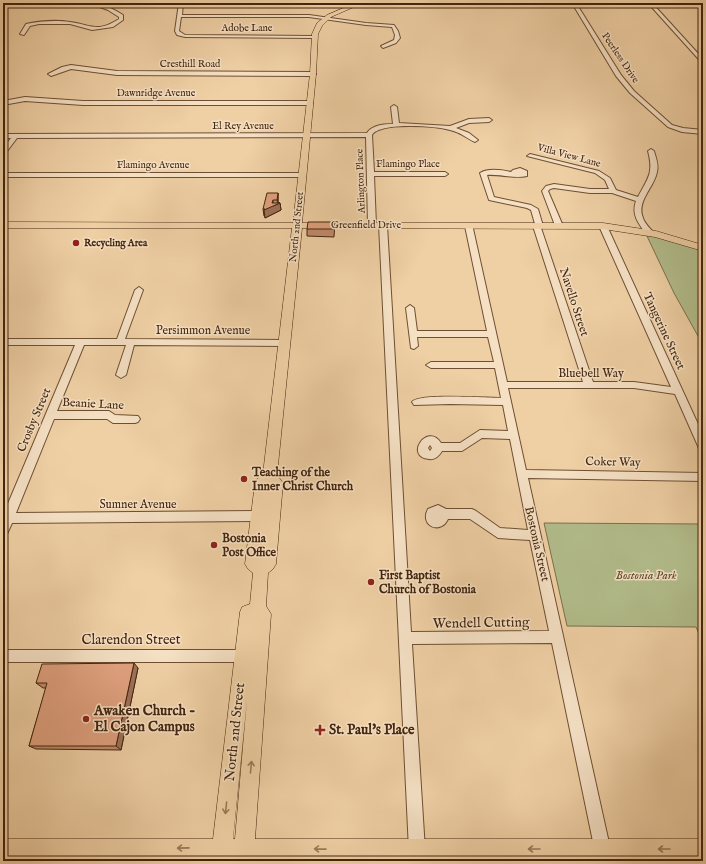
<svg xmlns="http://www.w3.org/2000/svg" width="706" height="864" viewBox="0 0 706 864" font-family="'IM FELL English',serif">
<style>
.green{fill:#b2bc8b;stroke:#7a704c}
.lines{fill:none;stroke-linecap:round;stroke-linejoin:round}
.minor-casing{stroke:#6e4f33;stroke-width:2}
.major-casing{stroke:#43240d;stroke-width:1}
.minor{fill:#f5e0c4;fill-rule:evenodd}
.major{fill:#efcfa4;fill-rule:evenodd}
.wall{fill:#c08a6c;stroke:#43240d}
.shaded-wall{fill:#9c7058;stroke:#43240d}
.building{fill:#dfa07e;stroke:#43240d}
.oneway{stroke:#997a58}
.poi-dot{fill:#8f2418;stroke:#f5e0c4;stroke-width:1.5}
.labels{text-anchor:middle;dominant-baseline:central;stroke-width:3;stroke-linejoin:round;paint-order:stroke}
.far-street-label{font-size:10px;fill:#43240d;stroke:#f5e0c4}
.far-poi-label{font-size:10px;font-weight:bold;fill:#43240d;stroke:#f5e0c4;text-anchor:start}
.street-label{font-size:12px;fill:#43240d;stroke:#f5e0c4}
.poi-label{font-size:12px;font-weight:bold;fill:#43240d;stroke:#f5e0c4;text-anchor:start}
.park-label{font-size:12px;font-style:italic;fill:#5f4a2c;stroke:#f5e0c4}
.near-street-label{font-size:14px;fill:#43240d;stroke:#f5e0c4}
.near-poi-label{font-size:14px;font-weight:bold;fill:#43240d;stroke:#f5e0c4;text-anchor:start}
</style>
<rect width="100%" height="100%" fill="#efcfa4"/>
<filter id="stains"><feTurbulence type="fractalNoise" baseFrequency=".005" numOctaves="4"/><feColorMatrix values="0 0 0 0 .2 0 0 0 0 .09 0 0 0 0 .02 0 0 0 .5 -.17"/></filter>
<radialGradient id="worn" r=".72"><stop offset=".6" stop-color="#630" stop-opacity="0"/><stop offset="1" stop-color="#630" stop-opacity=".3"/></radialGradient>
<g class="green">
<path d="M 646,234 L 703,250 L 703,345 L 674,293 Z"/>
<path d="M 544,523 L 703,524 L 703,643 L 696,627 L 567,626 Z"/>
</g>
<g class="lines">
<defs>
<g id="minor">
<path d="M 89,3 C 102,3 112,8 123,15 L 123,20 L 113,27 L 92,30 L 70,24 L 39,24 L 30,26 L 24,35 L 20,34 L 26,24 C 40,21 57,20 70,22 C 92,25 97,33 119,19 L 119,17 L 108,10 Z"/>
<path d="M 179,3 L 183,3 L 182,15 L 309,15 L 366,23 L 394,25 L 398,31 L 400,38 L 396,43 L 383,48 L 381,46 L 394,40 L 395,35 L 392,27 L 366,25 L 309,17 L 181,17 L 179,31 L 185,35 L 314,36 L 316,37 L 314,38 L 185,37 L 177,35 L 175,31 Z"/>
<path d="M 572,3 L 576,3 L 621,75 L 634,91 L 672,125 L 683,128 L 703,130 L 703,134 L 682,132 L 668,127 L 630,93 L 616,76 Z"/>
<path d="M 648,3 L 652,3 L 703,59 L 703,64 Z"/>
<path d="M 71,65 L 117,71 L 313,72 L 316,74 L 313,76 L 117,75 L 71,69 L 51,76 L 48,74 L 62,67 Z"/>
<path d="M 25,97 L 83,101 L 310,101 L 313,103 L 310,105 L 83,105 L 25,101 L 3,105 L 3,101 Z"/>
<path d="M 394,105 L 397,107 L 399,123 L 450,126 L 469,119 L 489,118 L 492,120 L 489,122 L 469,123 L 456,128 L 469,133 L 478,140 L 475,142 C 466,138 460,132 450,130 C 436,126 380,122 372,135 L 374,172 L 445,172 L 448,174 L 445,176 L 374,176 L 376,225 L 372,227 L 368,225 L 366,137 L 17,138 L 5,154 L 3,155 L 3,149 L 11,138 L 3,138 L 3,134 L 367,133 C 372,125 384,124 393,124 L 391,107 Z"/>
<path d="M 651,149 L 654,151 C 656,158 659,165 657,172 C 654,188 636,201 643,218 C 645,224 650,228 654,233 L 650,235 L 647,235 C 639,224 631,215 636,201 L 612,193 L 590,193 L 554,188 L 550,189 L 548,191 L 563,226 L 559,228 L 556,228 L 542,191 L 546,186 L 554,184 L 590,189 L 609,189 L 605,180 L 595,173 L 527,156 L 530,154 L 599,171 L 610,178 L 616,190 L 638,197 C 648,178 654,173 648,151 Z"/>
<path d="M 520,168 L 527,171 L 527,176 C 514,179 500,174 487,175 L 494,197 L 531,205 L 538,209 L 543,226 L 541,228 L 593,382 L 634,382 L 671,387 L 599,226 L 603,224 L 607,226 L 703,435 L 703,450 L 699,449 L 698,446 L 675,394 L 634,388 L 508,388 L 526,470 L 703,473 L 703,481 L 528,478 L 613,861 L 597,861 L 552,643 L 412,644 L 425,850 L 422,855 L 417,858 L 412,855 L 409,850 L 379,225 L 383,223 L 387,225 L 411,632 L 549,631 L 530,540 L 498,538 L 470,519 L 448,519 C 441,535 419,526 428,509 L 438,505 L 446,509 L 472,509 L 476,511 L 500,528 L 528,530 L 510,439 L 482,438 L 462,451 L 442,451 C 439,456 435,460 429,459 C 404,457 427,422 441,443 L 460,443 L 480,430 L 508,431 L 503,405 L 450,404 L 414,405 L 412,402 C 418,393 488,398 501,398 L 495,368 L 431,368 L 426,365 L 431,362 L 494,362 L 488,337 L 417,337 L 418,346 L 414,349 L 411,348 L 406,308 L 410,305 L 414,308 L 417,331 L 487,331 L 465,226 L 466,224 L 472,224 L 507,382 L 583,382 L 533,226 L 535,224 L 531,210 L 527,208 L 489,200 L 480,173 C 488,168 502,170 511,172 L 513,170 ZM 430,445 L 432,448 L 430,451 L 428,448 Z"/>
<path d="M 3,173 L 302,173 L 305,175 L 302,177 L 3,177 Z"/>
<path d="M 139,287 L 143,290 L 125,339 L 285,340 L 289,343 L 285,346 L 134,345 L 126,375 L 121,378 L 116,375 L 126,345 L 84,345 L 57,411 L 109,411 L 115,415 L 138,416 L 140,419 L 138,422 L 135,423 L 113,423 L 107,419 L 54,419 L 16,513 L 264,511 L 268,513 L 270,516 L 268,519 L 264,521 L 12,523 L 7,534 L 3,535 L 3,513 L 4,513 L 75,345 L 3,345 L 3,339 L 117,339 L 135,290 Z"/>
<path d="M 3,650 L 247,650 L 252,651 L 253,656 L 252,661 L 247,662 L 3,662 Z"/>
</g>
<path id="major" d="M 355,3 L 363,3 L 331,17 L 322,26 L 318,34 L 316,74 L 302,223 L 603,223 L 656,231 L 703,245 L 703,251 L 655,237 L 603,229 L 302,228 L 277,475 L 283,483 L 276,564 L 273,569 L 268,573 L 266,606 L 271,614 L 255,839 L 703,839 L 703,859 L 253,859 L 253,861 L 233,861 L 233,859 L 231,861 L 211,861 L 211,859 L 3,859 L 3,839 L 213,839 L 240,612 L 242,607 L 250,604 L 253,573 L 248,569 L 245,564 L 255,483 L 257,479 L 263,474 L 292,228 L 3,228 L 3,222 L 293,223 L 310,74 L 312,34 L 317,23 L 327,15 ZM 247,700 L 235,839 L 233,839 Z"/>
</defs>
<use href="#minor" class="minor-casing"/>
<use href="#major" class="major-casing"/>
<use href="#minor" class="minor"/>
<use href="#major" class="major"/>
</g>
<g class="wall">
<path d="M 278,193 L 278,203 L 280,203 L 281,210 L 265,218 L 265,216 L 264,216 L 263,209 Z"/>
<path d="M 335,222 L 334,237 L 307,236 L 307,229 Z"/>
<path d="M 138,668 L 121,750 L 36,749 L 29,746 L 46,688 L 43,688 L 36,683 Z"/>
</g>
<g class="shaded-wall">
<path d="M 278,193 L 278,203 L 280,203 L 281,210 L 265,218 L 264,210 L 272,203 L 273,200 L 273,206 L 278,204 L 277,200 Z"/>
<path d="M 134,663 L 138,668 L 121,750 L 116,746 Z"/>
</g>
<g class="building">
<path d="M 267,193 L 278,193 L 277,200 L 273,200 L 272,203 L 280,203 L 264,210 L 265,209 L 263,209 Z"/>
<path d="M 308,222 L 335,222 L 334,229 L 307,229 Z"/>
<path d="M 134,663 L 116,746 L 29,746 L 47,683 L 36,683 L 42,664 Z"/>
</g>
<defs><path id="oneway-shaft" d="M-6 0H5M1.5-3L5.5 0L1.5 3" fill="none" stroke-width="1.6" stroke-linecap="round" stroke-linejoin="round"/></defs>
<g class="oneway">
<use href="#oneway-shaft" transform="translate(251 767) rotate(-85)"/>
<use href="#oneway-shaft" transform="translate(226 808) rotate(96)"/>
<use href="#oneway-shaft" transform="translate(183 848) rotate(179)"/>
<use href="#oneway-shaft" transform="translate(320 849) rotate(-179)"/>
<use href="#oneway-shaft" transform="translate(534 849) rotate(180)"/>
<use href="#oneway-shaft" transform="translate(664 849) rotate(-180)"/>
</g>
<g class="poi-dot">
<circle cx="76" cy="243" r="4"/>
<circle cx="244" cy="479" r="4"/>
<circle cx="214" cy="545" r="4"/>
<circle cx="371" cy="582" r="4"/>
<circle cx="86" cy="719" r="4"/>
<path d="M318 724h4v4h4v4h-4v4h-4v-4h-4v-4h4z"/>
</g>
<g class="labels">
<g class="far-street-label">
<text x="247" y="28">Adobe Lane</text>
<text transform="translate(620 58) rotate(56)">Peerless Drive</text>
<text x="190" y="64">Cresthill Road</text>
<text x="156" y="93">Dawnridge Avenue</text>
<text x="243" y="126">El Rey Avenue</text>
<text transform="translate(569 156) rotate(15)">Villa View Lane</text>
<text x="408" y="164">Flamingo Place</text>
<text x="153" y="165">Flamingo Avenue</text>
<text transform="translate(361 181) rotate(-92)">Arlington Place</text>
<text x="366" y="225">Greenfield Drive</text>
<text transform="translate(297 227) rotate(-84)">North 2nd Street</text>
</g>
<g class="far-poi-label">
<text x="84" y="243">Recycling Area</text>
</g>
<g class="street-label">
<text transform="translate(574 302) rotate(72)">Navello Street</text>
<text x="203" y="330">Persimmon Avenue</text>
<text transform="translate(664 331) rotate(65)">Tangerine Street</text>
<text x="591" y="373">Bluebell Way</text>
<text transform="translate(93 404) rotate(3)">Beanie Lane</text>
<text transform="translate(34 420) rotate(-67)">Crosby Street</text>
<text transform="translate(613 462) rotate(1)">Coker Way</text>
<text x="138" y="504">Sumner Avenue</text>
<text transform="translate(537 544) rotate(77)">Bostonia Street</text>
</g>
<g class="poi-label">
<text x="252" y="472">Teaching of the<tspan x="252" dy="14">Inner Christ Church</tspan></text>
<text x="222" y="538">Bostonia<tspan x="222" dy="14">Post Office</tspan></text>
<text x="379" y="575">First Baptist<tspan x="379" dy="14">Church of Bostonia</tspan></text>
</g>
<g class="park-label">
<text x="646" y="575">Bostonia Park</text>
</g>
<g class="near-street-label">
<text transform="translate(481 623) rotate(-1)">Wendell Cutting</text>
<text x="131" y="640">Clarendon Street</text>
<text transform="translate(235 732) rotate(-84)">North 2nd Street</text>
</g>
<g class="near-poi-label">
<text x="94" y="711">Awaken Church -<tspan x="94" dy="16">El Cajon Campus</tspan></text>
<text x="329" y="730">St. Paul's Place</text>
</g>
</g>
<rect width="706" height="864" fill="none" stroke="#efcfa4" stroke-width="16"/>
<rect x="4" y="4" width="698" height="856" fill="none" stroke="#43240d" stroke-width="2"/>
<rect x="8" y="8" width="690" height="848" fill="none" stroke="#43240d"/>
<rect width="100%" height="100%" filter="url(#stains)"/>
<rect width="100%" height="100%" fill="url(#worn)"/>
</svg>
